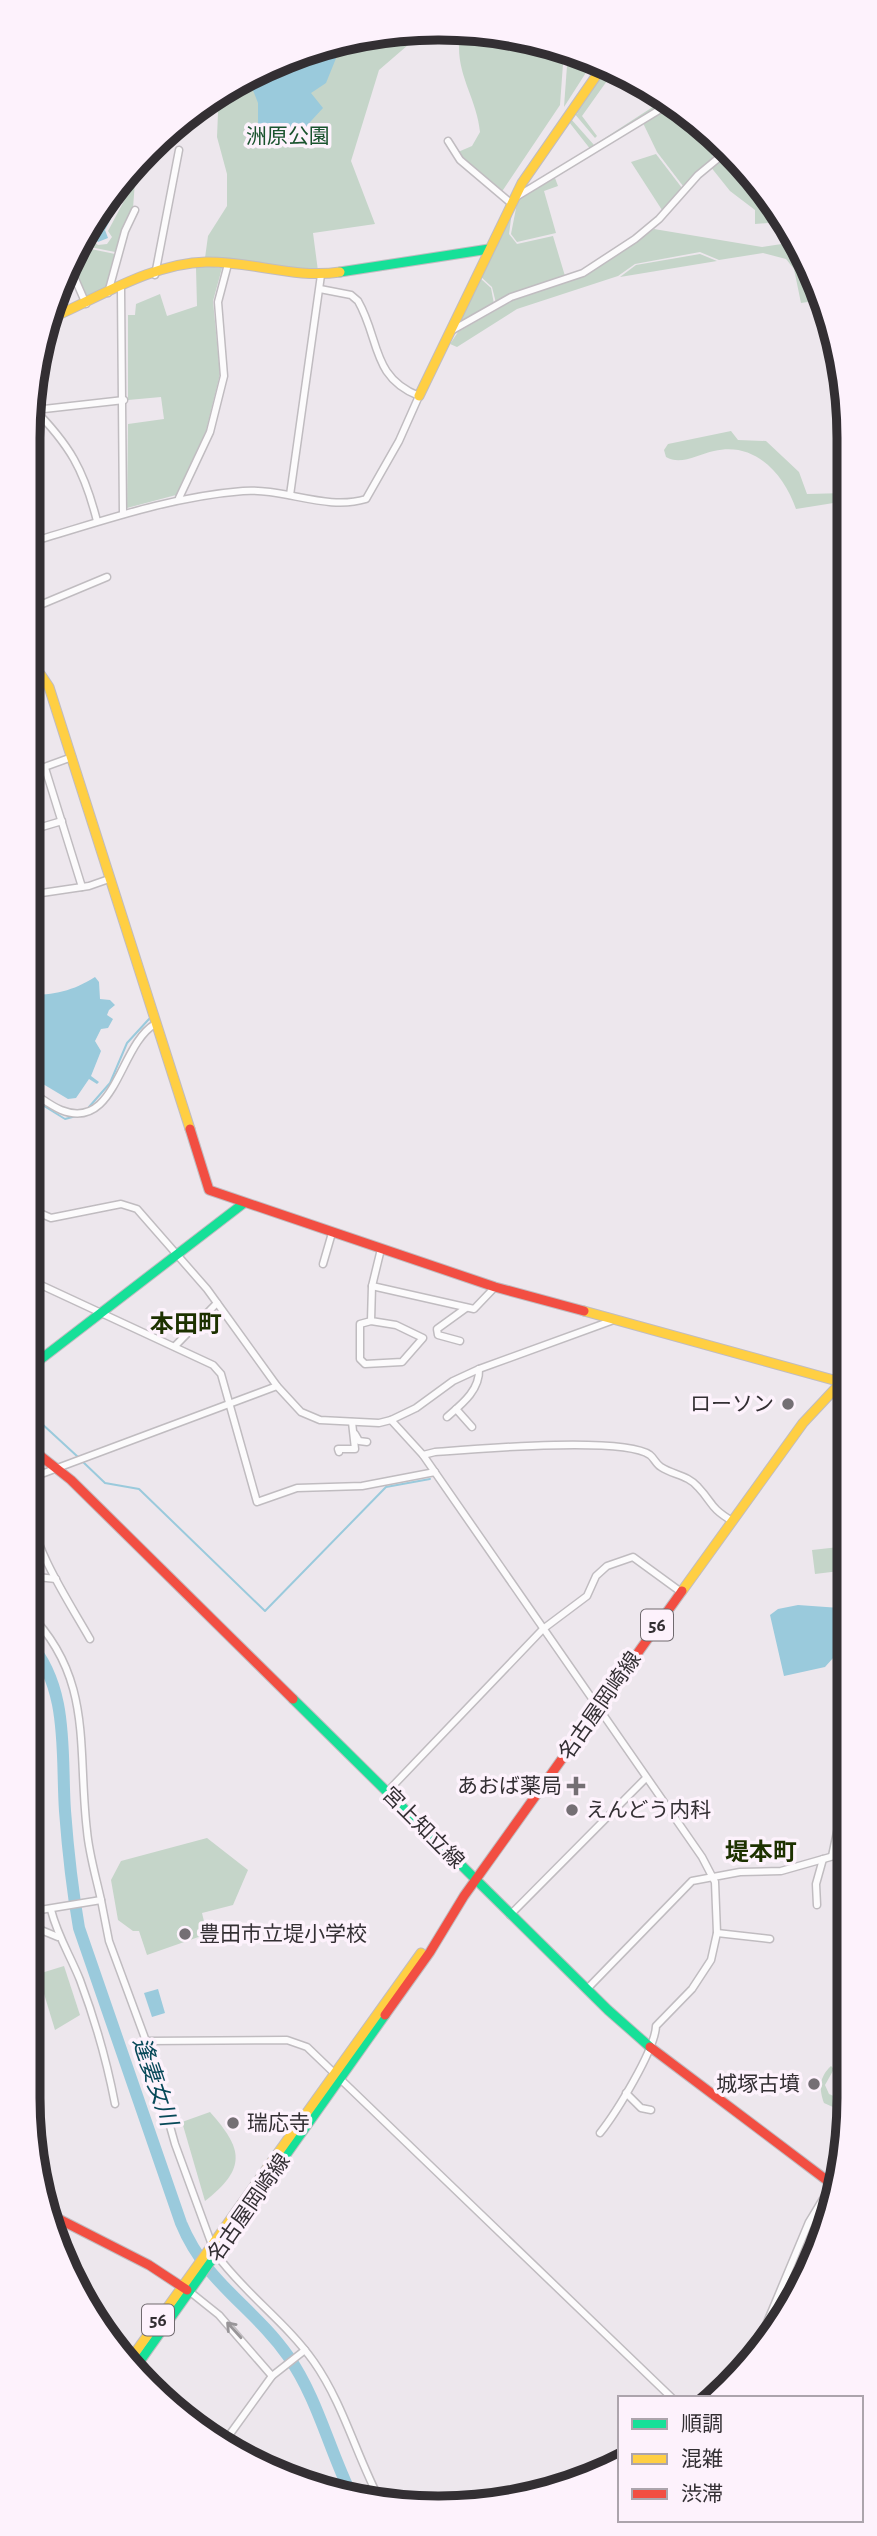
<svg xmlns="http://www.w3.org/2000/svg" width="877" height="2536" viewBox="0 0 877 2536" font-family="'Alegreya Sans','Noto Sans JP',sans-serif">
<style>
.green{fill:#c5d5c9}
.water{fill:#9acadc}
.lines{fill:none;stroke-linecap:round;stroke-linejoin:round}
.stream{stroke:#9acadc;stroke-width:2}
.river{stroke:#9acadc;stroke-width:12}
.street-casing{stroke:#c0bcc0;stroke-width:9}
.fast-casing{stroke:#c0bcc0;stroke-width:11}
.slow-casing{stroke:#c0bcc0;stroke-width:11}
.jam-casing{stroke:#c0bcc0;stroke-width:11}
.street{stroke:#fcfbfc;stroke-width:6}
.fast{stroke:#16e098;stroke-width:9}
.slow{stroke:#ffcf43;stroke-width:9}
.jam{stroke:#f24e42;stroke-width:9}
.oneway{stroke:#989598}
.poi-dot{fill:#746f74;stroke:#fdf2fc;stroke-width:2.5}
.labels{text-anchor:middle;dominant-baseline:central;stroke-width:7;stroke-linejoin:round;paint-order:stroke}
.shield{fill:#fdf2fc;stroke:#706a6f;stroke-width:2}
.shield-label{font-size:19px;font-weight:bold;fill:#332f33}
.park-label{font-size:21px;fill:#1a532e;stroke:#fdf2fc}
.poi-label{font-size:21px;fill:#332f33;stroke:#fdf2fc;text-anchor:end}
.street-label{font-size:21px;fill:#332f33;stroke:#fdf2fc}
.water-label{font-size:23px;font-style:italic;fill:#084959;stroke:#fdf2fc}
.quarter-label{font-size:24px;font-weight:bold;fill:#1d3100;stroke:#fdf2fc}
.rim{fill:none;stroke:#332f33;stroke-width:9}
</style>
<rect width="100%" height="100%" fill="#ede7ed"/>
<g class="green">
<path d="M 385,32 L 415,34 L 408,45 L 379,70 L 351,161 L 375,224 L 313,233 L 318,271 C 279,269 243,262 205,258 L 208,236 L 227,206 L 227,174 L 217,137 L 218,113 L 214,100 L 233,83 Z"/>
<path d="M 460,36 L 544,42 L 564,50 L 560,105 L 501,193 L 462,160 L 458,152 L 472,146 L 480,132 C 477,98 454,72 460,36 Z"/>
<path d="M 568,52 L 589,61 L 587,71 L 564,107 Z"/>
<path d="M 606,67 L 614,71 L 582,116 L 597,136 L 595,138 L 574,113 L 578,114 L 575,112 Z"/>
<path d="M 661,97 L 666,103 L 591,150 L 569,122 L 571,119 L 594,145 L 662,101 Z"/>
<path d="M 671,105 L 706,134 L 713,157 L 683,186 L 657,152 L 643,123 Z"/>
<path d="M 729,153 C 755,174 768,189 768,223 L 755,224 L 755,210 L 730,191 L 710,166 Z"/>
<path d="M 656,154 L 682,188 L 662,210 L 631,162 Z"/>
<path d="M 136,168 L 133,208 L 115,252 L 90,247 L 82,260 L 77,262 L 89,237 L 98,245 L 107,244 L 112,237 L 108,231 L 125,199 L 129,175 Z"/>
<path d="M 555,178 L 558,186 L 544,191 L 556,233 L 517,242 L 511,234 L 518,198 Z"/>
<path d="M 512,212 L 509,234 L 517,244 L 553,236 L 565,276 L 510,295 L 496,303 L 492,287 L 480,276 Z"/>
<path d="M 654,229 L 762,247 L 795,242 L 810,277 L 814,301 L 801,303 L 794,269 L 786,259 L 763,253 L 719,260 L 700,252 L 635,264 L 618,276 L 517,309 L 457,347 L 450,344 L 458,332 L 514,300 L 585,276 Z"/>
<path d="M 91,249 L 115,254 L 105,293 L 87,300 L 74,268 L 84,261 Z"/>
<path d="M 700,254 L 717,261 L 620,277 L 636,265 Z"/>
<path d="M 207,266 L 222,268 L 213,301 L 220,374 L 206,431 L 176,495 L 127,508 L 128,424 L 164,419 L 161,397 L 128,400 L 128,315 L 135,315 L 136,304 L 160,294 L 167,316 L 197,306 L 196,268 Z"/>
<path d="M 480,278 L 491,288 L 494,304 L 462,322 L 458,319 Z"/>
<path d="M 731,431 L 738,440 L 766,441 L 799,472 L 807,494 L 846,493 L 846,501 L 796,509 C 784,474 755,441 714,451 C 698,454 681,466 666,457 L 664,450 L 668,444 Z"/>
<path d="M 848,1546 L 848,1570 L 815,1574 L 812,1550 Z"/>
<path d="M 207,1838 L 248,1870 L 233,1905 L 202,1913 L 207,1934 L 147,1955 L 139,1931 L 133,1931 L 118,1920 L 111,1880 L 121,1861 Z"/>
<path d="M 64,1966 L 80,2015 L 55,2030 L 38,1974 Z"/>
<path d="M 831,2066 L 834,2069 L 825,2085 L 829,2094 L 836,2097 L 849,2089 L 844,2133 L 838,2127 L 844,2112 L 824,2103 C 819,2089 819,2077 831,2066 Z"/>
<path d="M 210,2112 C 243,2149 247,2168 205,2201 L 182,2122 Z"/>
</g>
<g class="water">
<path d="M 341,46 L 326,83 L 311,93 L 323,108 L 300,133 L 258,125 L 258,103 L 249,80 L 250,77 Z"/>
<path d="M 124,179 L 122,198 L 105,230 L 108,238 L 98,242 L 90,235 L 113,189 Z"/>
<path d="M 95,977 L 99,982 L 100,999 L 110,1000 L 115,1005 L 109,1010 L 107,1015 L 113,1019 L 108,1028 L 101,1029 L 95,1041 L 101,1051 L 91,1076 L 99,1082 L 97,1084 L 89,1079 L 76,1098 L 68,1099 L 28,1075 L 28,995 C 54,995 73,991 95,977 Z"/>
<path d="M 798,1605 L 840,1608 L 844,1615 L 834,1636 L 842,1648 L 825,1667 L 784,1676 L 770,1615 L 778,1609 Z"/>
<path d="M 158,1989 L 165,2013 L 152,2017 L 144,1993 Z"/>
</g>
<g class="lines">
<g class="stream">
<path d="M 28,1096 L 65,1119 L 80,1115"/>
<path d="M 89,1107 L 110,1083 L 127,1043 L 149,1019"/>
<path d="M 28,1411 L 78,1457"/>
<path d="M 82,1461 L 105,1483 L 139,1489 L 265,1611 L 386,1487 L 430,1479"/>
</g>
<path class="river" d="M 28,1641 C 70,1688 61,1753 65,1811 C 68,1851 72,1888 79,1928 L 181,2223 C 206,2284 253,2306 288,2356 C 317,2397 329,2449 351,2494"/>
<defs>
<g id="street">
<path d="M 448,141 L 460,160 L 512,204"/>
<path d="M 516,197 L 669,104"/>
<path d="M 72,272 L 86,304"/>
<path d="M 155,275 L 179,150"/>
<path d="M 121,290 L 123,514"/>
<path d="M 108,293 L 125,231 L 135,210"/>
<path d="M 451,331 L 511,297 L 583,273 L 635,239 L 659,219 L 698,175 L 727,151"/>
<path d="M 32,407 C 70,445 84,470 97,521"/>
<path d="M 35,410 L 124,400"/>
<path d="M 290,495 L 321,275"/>
<path d="M 179,498 L 210,432 L 224,376 L 218,302 L 228,264"/>
<path d="M 28,529 L 32,541"/>
<path d="M 28,543 C 100,522 168,497 243,491 C 285,488 326,511 366,499 L 399,441 L 419,396 C 371,377 380,339 358,301 L 351,295 L 320,289"/>
<path d="M 28,610 L 107,577"/>
<path d="M 45,768 L 82,887"/>
<path d="M 28,773 L 72,757"/>
<path d="M 28,831 L 62,821"/>
<path d="M 28,895 L 89,886 L 109,879"/>
<path d="M 28,1090 C 39,1096 49,1105 61,1110 C 116,1132 119,1045 155,1024"/>
<path d="M 28,1208 L 51,1218 L 121,1204 L 137,1209 L 207,1289 L 277,1386 L 301,1412 L 320,1420 L 379,1423 L 391,1420 L 416,1408 L 453,1381 L 479,1369 L 611,1321"/>
<path d="M 323,1264 L 332,1233"/>
<path d="M 28,1279 L 213,1365 L 221,1374 L 257,1502 L 297,1488 L 362,1486 L 435,1472"/>
<path d="M 372,1286 L 474,1309 L 495,1287"/>
<path d="M 371,1321 L 396,1325 L 423,1338 L 402,1362 L 365,1364 L 360,1359 L 360,1324 L 371,1321 L 372,1286 L 381,1249"/>
<path d="M 460,1341 L 438,1335 L 437,1329 L 466,1308"/>
<path d="M 175,1346 L 217,1303"/>
<path d="M 456,1409 L 472,1427"/>
<path d="M 447,1417 C 462,1404 480,1390 479,1369"/>
<path d="M 391,1420 L 423,1455 L 702,1857 L 715,1882 L 717,1933 L 711,1960 L 692,1989 L 656,2026 C 655,2050 616,2113 600,2133"/>
<path d="M 355,1434 L 359,1441 L 367,1442"/>
<path d="M 339,1452 L 338,1449 L 355,1449 L 352,1422"/>
<path d="M 423,1455 L 435,1452 C 474,1449 623,1436 650,1455 C 654,1458 656,1464 661,1467 C 673,1475 688,1475 698,1487 C 714,1504 709,1507 732,1521"/>
<path d="M 28,1479 L 277,1386"/>
<path d="M 28,1505 C 36,1553 66,1597 90,1639"/>
<path d="M 28,1576 L 56,1579"/>
<path d="M 28,1612 C 94,1678 77,1748 87,1831 C 89,1854 96,1877 101,1900"/>
<path d="M 387,1792 L 543,1629 L 587,1596 L 596,1576 L 607,1566 L 633,1557 L 681,1592"/>
<path d="M 832,1856 L 848,1780"/>
<path d="M 817,1905 L 816,1884 L 823,1859"/>
<path d="M 51,1910 C 58,1937 70,1955 80,1980 C 95,2020 107,2062 115,2104"/>
<path d="M 28,1912 L 101,1900 L 109,1941 L 146,2041 L 175,2144 L 212,2245"/>
<path d="M 28,1914 L 41,1930 L 58,1937"/>
<path d="M 510,1915 L 646,1778"/>
<path d="M 717,1933 L 770,1939"/>
<path d="M 587,1989 L 692,1881 L 740,1872 L 781,1871 L 848,1852"/>
<path d="M 146,2041 L 287,2040 L 307,2047 L 672,2398"/>
<path d="M 626,2093 L 641,2108 L 651,2110"/>
<path d="M 216,2254 C 245,2294 286,2322 314,2362 C 344,2405 357,2458 382,2504"/>
<path d="M 189,2291 L 219,2315 L 272,2376"/>
<path d="M 755,2351 L 809,2222 L 832,2184"/>
<path d="M 225,2441 L 272,2376 L 305,2350"/>
</g>
<g id="fast">
<path d="M 340,272 L 489,249"/>
<path d="M 28,1369 L 244,1203"/>
<path d="M 293,1699 L 608,2010 L 650,2047"/>
<path d="M 133,2371 L 385,2015"/>
</g>
<g id="slow">
<path d="M 49,319 C 98,298 152,263 206,262 C 252,261 294,279 340,272"/>
<path d="M 419,396 L 522,183 L 603,66"/>
<path d="M 28,667 L 41,675 L 49,687 L 190,1129"/>
<path d="M 584,1311 L 848,1384"/>
<path d="M 682,1591 L 803,1423 L 847,1376"/>
<path d="M 127,2364 L 421,1953"/>
</g>
<g id="jam">
<path d="M 190,1129 L 209,1190 L 495,1287 L 584,1311"/>
<path d="M 28,1446 L 71,1480 L 293,1699"/>
<path d="M 385,2015 L 430,1952 L 464,1896 L 682,1591"/>
<path d="M 650,2047 L 837,2188"/>
<path d="M 51,2215 L 149,2265 L 187,2290"/>
</g>
</defs>
<use href="#street" class="street-casing"/>
<use href="#fast" class="fast-casing"/>
<use href="#slow" class="slow-casing"/>
<use href="#jam" class="jam-casing"/>
<use href="#street" class="street"/>
<use href="#fast" class="fast"/>
<use href="#slow" class="slow"/>
<use href="#jam" class="jam"/>
</g>
<defs><path id="oneway-shaft" d="M-6 0H5M1.5-3L5.5 0L1.5 3" fill="none" stroke-width="1.6" stroke-linecap="round" stroke-linejoin="round" transform="scale(1.75)"/></defs>
<use class="oneway" href="#oneway-shaft" transform="translate(234 2330) rotate(-132)"/>
<g class="poi-dot">
<circle cx="788" cy="1404" r="7"/>
<path d="M572.5 1775.5h7v7h7v7h-7v7h-7v-7h-7v-7h7z"/>
<circle cx="572" cy="1810" r="7"/>
<circle cx="185" cy="1934" r="7"/>
<circle cx="814" cy="2084" r="7"/>
<circle cx="233" cy="2123" r="7"/>
</g>
<g class="labels">
<g class="shield">
<rect x="641" y="1609.5" width="32" height="31" rx="5"/>
<rect x="142" y="2304.5" width="32" height="31" rx="5"/>
</g>
<g class="shield-label">
<text x="657" y="1625">56</text>
<text x="158" y="2320">56</text>
</g>
<g class="park-label">
<text x="288" y="136">洲原公園</text>
</g>
<g class="poi-label">
<text x="774" y="1404">ローソン</text>
<text x="562" y="1786">あおば薬局</text>
<text x="586" y="1810" text-anchor="start">えんどう内科</text>
<text x="199" y="1934" text-anchor="start">豊田市立堤小学校</text>
<text x="800" y="2084">城塚古墳</text>
<text x="247" y="2123" text-anchor="start">瑞応寺</text>
</g>
<g class="street-label">
<text transform="translate(600 1706) rotate(-55)">名古屋岡崎線</text>
<text transform="translate(423 1828) rotate(45)">宮上知立線</text>
<text transform="translate(249 2208) rotate(-55)">名古屋岡崎線</text>
</g>
<g class="water-label">
<text transform="translate(154 2082) rotate(71)">逢妻女川</text>
</g>
<g class="quarter-label">
<text x="186" y="1325">本田町</text>
<text x="761" y="1853">堤本町</text>
</g>
</g>
<path d="M0 0H877V2536H0ZM438 40H439A398 398 0 0 1 837 438V2098A398 398 0 0 1 439 2496H438A398 398 0 0 1 40 2098V438A398 398 0 0 1 438 40Z" fill="#fdf2fc" fill-rule="evenodd"/>
<path class="rim" d="M438 40H439A398 398 0 0 1 837 438V2098A398 398 0 0 1 439 2496H438A398 398 0 0 1 40 2098V438A398 398 0 0 1 438 40Z"/>
<rect x="618" y="2396" width="245" height="126" fill="#fdf2fc" stroke="#aca4ac" stroke-width="2"/>
<rect x="632" y="2419" width="35" height="10" fill="#16e098" stroke="#aca4ac" stroke-width="2"/>
<text x="681" y="2431" font-size="21" fill="#332f33">順調</text>
<rect x="632" y="2454" width="35" height="10" fill="#ffcf43" stroke="#aca4ac" stroke-width="2"/>
<text x="681" y="2466" font-size="21" fill="#332f33">混雑</text>
<rect x="632" y="2489" width="35" height="10" fill="#f24e42" stroke="#aca4ac" stroke-width="2"/>
<text x="681" y="2501" font-size="21" fill="#332f33">渋滞</text>
</svg>
